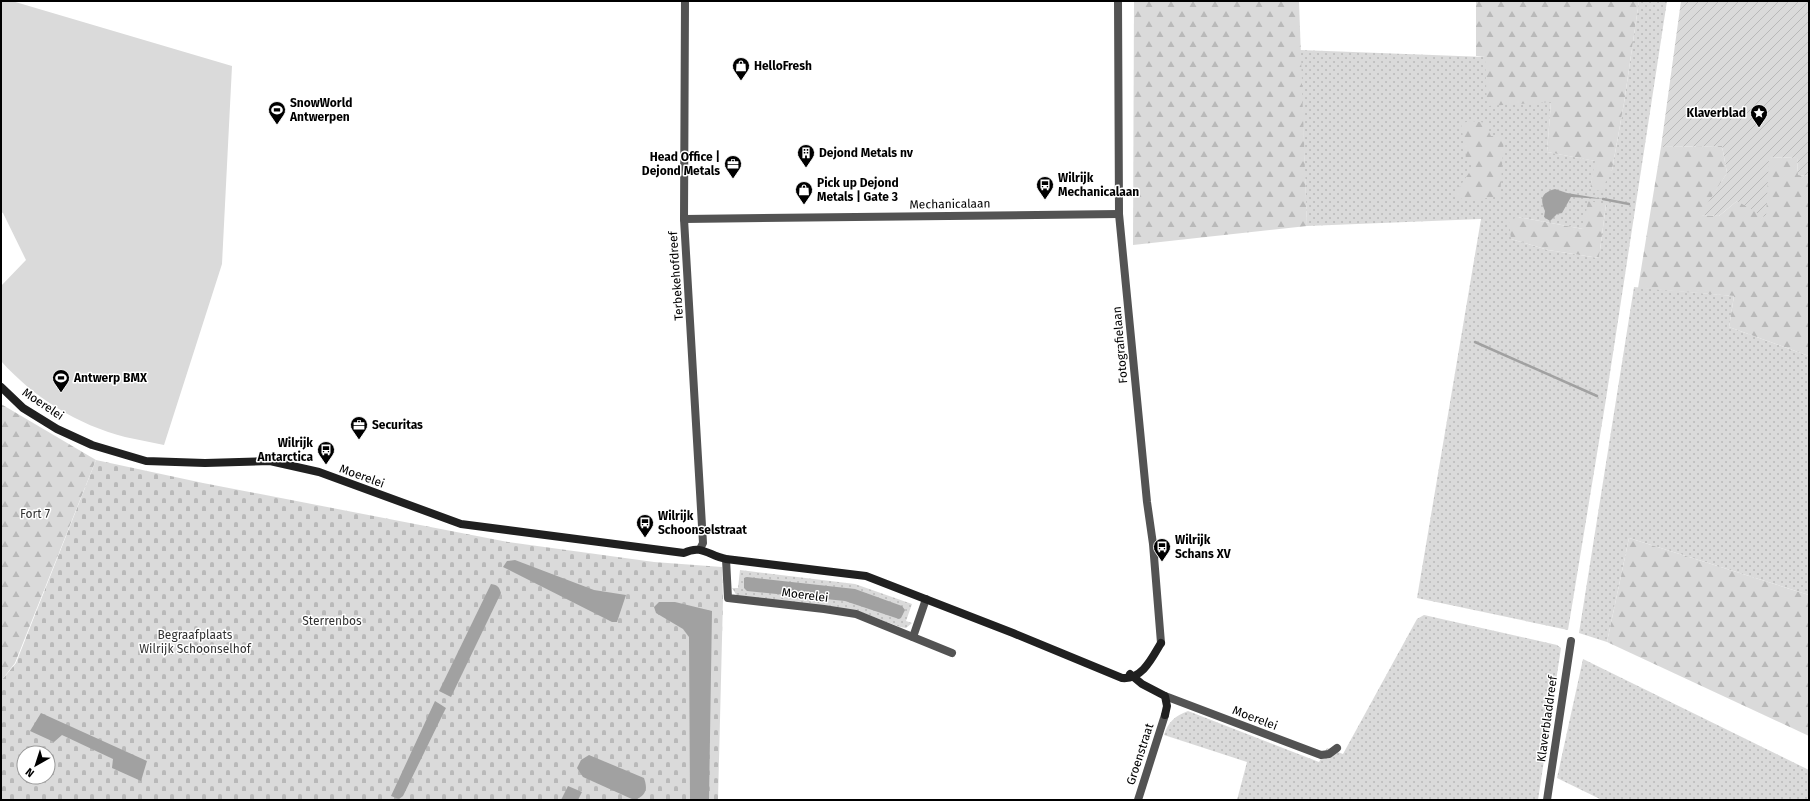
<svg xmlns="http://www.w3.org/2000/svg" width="1810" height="801" viewBox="0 0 1810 801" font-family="'Fira Sans',sans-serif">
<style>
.grass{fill:url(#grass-dots);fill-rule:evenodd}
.forest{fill:url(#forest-firs)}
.cemetery{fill:url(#cemetery-stones);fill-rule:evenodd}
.garden{fill:url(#garden-furrows)}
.pitch{fill:#dadada}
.water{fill:#a1a1a1}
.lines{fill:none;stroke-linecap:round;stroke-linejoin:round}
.stream{stroke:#a1a1a1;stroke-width:2.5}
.street{stroke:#535353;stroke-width:8}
.secondary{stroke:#202020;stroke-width:8}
.labels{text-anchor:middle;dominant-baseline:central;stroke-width:3;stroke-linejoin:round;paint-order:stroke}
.poi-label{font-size:12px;font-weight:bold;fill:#000;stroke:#fff;text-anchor:start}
.street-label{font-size:12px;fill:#000;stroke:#fff}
.park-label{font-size:12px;fill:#313131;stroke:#fff}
</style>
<defs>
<pattern id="grass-dots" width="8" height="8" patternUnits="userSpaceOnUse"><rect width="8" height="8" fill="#dadada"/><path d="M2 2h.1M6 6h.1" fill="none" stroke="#b9b9b9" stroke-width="1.8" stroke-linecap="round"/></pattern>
<pattern id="forest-firs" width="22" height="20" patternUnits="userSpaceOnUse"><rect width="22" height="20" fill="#dadada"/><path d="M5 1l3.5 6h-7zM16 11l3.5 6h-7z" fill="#b9b9b9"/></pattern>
<pattern id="cemetery-stones" width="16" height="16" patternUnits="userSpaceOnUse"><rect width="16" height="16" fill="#dadada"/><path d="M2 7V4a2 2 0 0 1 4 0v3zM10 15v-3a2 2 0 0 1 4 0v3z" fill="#b9b9b9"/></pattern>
<pattern id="garden-furrows" width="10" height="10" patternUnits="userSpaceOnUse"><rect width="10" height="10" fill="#dadada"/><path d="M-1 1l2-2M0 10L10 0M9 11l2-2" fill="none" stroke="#b9b9b9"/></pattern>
</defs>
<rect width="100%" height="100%" fill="#fff"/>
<g class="grass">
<path d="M 1639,1 L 1667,1 L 1606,399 L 1568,630 L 1417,598 L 1481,219 L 1307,226 L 1300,50 L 1485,57 L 1551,102 L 1547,152 L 1596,161 L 1590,189 L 1612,170 L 1624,103 ZM 1606,204 L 1599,258 L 1548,250 L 1511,239 L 1518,217 L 1583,229 Z"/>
<path d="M 1634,287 L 1734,296 L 1729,327 L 1809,356 L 1809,595 L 1629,538 L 1607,642 L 1579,633 Z"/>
<path d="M 740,570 L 855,584 L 912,604 L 906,621 L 912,623 L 906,628 L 900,627 L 861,612 L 737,596 L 732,588 L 738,588 Z"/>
<path d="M 1424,615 L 1557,645 L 1561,648 L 1538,800 L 1237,800 L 1247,762 L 1164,735 C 1168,722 1175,716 1188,711 L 1319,762 L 1327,748 L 1343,754 L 1417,619 Z"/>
<path d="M 1583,659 L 1809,770 L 1809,800 L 1602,800 L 1557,778 Z"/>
</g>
<g class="forest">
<path d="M 1134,1 L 1299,1 L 1307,226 L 1133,245 Z"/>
<path d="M 1476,1 L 1639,1 L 1624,103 L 1612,170 L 1601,191 L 1590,189 L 1595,161 L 1547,152 L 1551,102 L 1487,106 L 1485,57 L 1476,56 Z"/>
<path d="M 1472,121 L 1487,123 L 1487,128 L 1491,136 L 1504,137 L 1500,196 L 1466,201 L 1454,195 L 1473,167 L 1466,159 L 1461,123 Z"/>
<path d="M 1722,146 L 1727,173 L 1701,215 L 1719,216 L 1737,201 L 1769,157 L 1797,158 L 1798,175 L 1809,176 L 1809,356 L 1729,327 L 1734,296 L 1638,288 L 1661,147 Z"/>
<path d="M 1588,201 L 1606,204 L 1599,258 L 1548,250 L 1511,239 L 1509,221 L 1518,217 L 1583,229 Z"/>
<path d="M 1,404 L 96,460 L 15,663 L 1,681 Z"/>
<path d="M 1629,538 L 1809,595 L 1809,736 L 1607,642 Z"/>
</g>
<path class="cemetery" d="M 96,460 L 203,483 L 508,542 L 654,562 L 722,567 L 723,599 L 718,800 L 1,800 L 1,681 L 16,663 ZM 24,753 L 48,753 L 48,777 L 24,777 Z"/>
<path class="garden" d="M 1681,1 L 1809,1 L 1809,176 L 1798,175 L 1797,158 L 1769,157 L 1766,218 L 1737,201 L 1719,216 L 1700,215 L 1727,173 L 1722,146 L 1661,147 Z"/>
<path class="pitch" d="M 1,1 L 12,1 L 232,66 L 222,264 L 164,445 C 151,442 138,440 125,437 C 78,425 33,397 1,361 L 1,286 L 26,260 L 3,213 L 1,212 Z"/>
<g class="water">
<path d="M 1555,189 L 1567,193 L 1603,199 L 1571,197 L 1562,213 L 1557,214 L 1550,221 L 1544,217 L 1545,211 C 1540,199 1541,193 1555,189 Z"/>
<path d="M 515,560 L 594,590 L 626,595 L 617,622 L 612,622 L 503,567 L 507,561 Z"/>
<path d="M 747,577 L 855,589 L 902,606 L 905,610 L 901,618 L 899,619 L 845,601 L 747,591 L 744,588 L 744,578 Z"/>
<path d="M 491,584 C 498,585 499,587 501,593 L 451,697 L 439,691 Z"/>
<path d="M 659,602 L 675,602 L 712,611 L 709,800 L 690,800 L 689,637 L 683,629 L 656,613 L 654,607 Z"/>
<path d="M 435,701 L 446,708 L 444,712 L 403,796 L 399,799 L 391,796 Z"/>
<path d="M 41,713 L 147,761 L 141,781 L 112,768 L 113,759 L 62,735 L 54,742 L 30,731 Z"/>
<path d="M 589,755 L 644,778 C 648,789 646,796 634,800 L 583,777 L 577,768 L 581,760 Z"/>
<path d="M 568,786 L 582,792 L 578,800 L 561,800 Z"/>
</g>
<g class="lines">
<g class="stream">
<path d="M 1603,199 L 1629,204"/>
<path d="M 1475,342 L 1597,396"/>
</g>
<g class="street">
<path d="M 685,1 L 684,219 L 703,543 L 700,549"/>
<path d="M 1118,1 L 1119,214 L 1147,502 L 1153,544 L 1161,643"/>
<path d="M 684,219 L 1119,214"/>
<path d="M 726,559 L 728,598 L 824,609 L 856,614 L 952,653"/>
<path d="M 913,637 L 926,599"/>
<path d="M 1165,696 L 1321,755 L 1329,754 L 1337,748"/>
<path d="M 1138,800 L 1165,715"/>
<path d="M 1547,800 L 1571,641"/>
</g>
<g class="secondary">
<path d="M 1,387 L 23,408 L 57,429 L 92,445 L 146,461 L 205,463 L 270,461 L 319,472 L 461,524 L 684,553 C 702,544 709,556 726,559 L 866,576 L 1013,633 L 1122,678 C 1142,680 1152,658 1161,643"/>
<path d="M 1130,674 L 1142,684 L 1165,696 L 1167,706 L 1165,715"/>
</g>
</g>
<defs>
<symbol id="shop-pin" viewBox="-11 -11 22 30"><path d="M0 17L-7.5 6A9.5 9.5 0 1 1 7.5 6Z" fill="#000" stroke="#fff"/><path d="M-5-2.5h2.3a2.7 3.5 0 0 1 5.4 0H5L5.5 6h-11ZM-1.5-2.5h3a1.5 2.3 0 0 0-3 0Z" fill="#fff"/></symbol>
<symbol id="stadium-pin" viewBox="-11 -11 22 30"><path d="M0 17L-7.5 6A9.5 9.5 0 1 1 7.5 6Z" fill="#000" stroke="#fff"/><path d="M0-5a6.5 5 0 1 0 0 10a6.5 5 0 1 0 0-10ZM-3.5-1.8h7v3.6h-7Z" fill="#fff"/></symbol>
<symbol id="sight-pin" viewBox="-11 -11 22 30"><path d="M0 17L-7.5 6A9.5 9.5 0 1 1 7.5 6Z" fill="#000" stroke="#fff"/><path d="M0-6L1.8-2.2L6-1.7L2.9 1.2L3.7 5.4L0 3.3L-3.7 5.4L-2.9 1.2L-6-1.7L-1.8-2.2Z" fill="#fff"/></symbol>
<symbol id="building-pin" viewBox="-11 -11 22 30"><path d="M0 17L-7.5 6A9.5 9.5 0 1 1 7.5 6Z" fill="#000" stroke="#fff"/><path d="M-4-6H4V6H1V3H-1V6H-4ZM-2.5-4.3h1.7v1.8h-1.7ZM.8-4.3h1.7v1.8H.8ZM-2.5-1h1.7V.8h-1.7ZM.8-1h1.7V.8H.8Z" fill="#fff"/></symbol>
<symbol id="office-pin" viewBox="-11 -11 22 30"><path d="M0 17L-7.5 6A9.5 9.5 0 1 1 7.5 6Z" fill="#000" stroke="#fff"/><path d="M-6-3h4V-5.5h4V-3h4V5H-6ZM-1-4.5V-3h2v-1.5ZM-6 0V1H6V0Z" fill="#fff"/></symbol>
<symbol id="bus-pin" viewBox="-11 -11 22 30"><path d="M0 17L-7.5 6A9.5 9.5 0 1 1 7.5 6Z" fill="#000" stroke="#fff"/><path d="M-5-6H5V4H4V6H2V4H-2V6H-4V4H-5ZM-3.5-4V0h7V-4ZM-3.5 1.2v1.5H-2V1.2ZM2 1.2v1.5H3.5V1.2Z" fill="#fff"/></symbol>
</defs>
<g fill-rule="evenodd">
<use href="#shop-pin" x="731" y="56" width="20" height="27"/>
<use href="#stadium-pin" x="267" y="100" width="20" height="27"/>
<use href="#sight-pin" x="1749" y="103" width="20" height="27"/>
<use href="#building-pin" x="796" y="143" width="20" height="27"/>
<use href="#office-pin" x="723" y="154" width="20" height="27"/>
<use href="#bus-pin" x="1035" y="175" width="20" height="27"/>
<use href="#shop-pin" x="794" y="180" width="20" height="27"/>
<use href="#stadium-pin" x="51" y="368" width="20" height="27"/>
<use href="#office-pin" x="349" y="415" width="20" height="27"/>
<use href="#bus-pin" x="316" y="440" width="20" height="27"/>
<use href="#bus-pin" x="635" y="513" width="20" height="27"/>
<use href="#bus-pin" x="1152" y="537" width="20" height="27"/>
</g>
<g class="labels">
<g class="poi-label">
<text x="754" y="66">HelloFresh</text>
<text x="290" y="103">SnowWorld<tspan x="290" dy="14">Antwerpen</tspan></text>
<text x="1746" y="113" text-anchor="end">Klaverblad</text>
<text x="819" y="153">Dejond Metals nv</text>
<text x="720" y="157" text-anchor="end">Head Office |<tspan x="720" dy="14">Dejond Metals</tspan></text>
<text x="1058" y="178">Wilrijk<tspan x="1058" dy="14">Mechanicalaan</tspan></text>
<text x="817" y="183">Pick up Dejond<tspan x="817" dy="14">Metals | Gate 3</tspan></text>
<text x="74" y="378">Antwerp BMX</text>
<text x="372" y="425">Securitas</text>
<text x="313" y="443" text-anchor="end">Wilrijk<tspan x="313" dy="14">Antarctica</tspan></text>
<text x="658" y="516">Wilrijk<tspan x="658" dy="14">Schoonselstraat</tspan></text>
<text x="1175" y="540">Wilrijk<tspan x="1175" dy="14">Schans XV</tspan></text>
</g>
<g class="street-label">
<text transform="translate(950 204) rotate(-1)">Mechanicalaan</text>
<text transform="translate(676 276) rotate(-94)">Terbekehofdreef</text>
<text transform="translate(1120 345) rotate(-95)">Fotografielaan</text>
<text transform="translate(43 404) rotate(34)">Moerelei</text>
<text transform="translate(362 476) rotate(20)">Moerelei</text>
<text transform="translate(805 595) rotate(7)">Moerelei</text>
<text transform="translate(1255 718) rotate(21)">Moerelei</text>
<text transform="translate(1547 719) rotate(-82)">Klaverbladdreef</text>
<text transform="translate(1140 754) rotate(-72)">Groenstraat</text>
</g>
<g class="park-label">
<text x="35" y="514">Fort 7</text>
<text x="332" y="621">Sterrenbos</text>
<text x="195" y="635">Begraafplaats<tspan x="195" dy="14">Wilrijk Schoonselhof</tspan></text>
</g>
</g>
<rect width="1810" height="801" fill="none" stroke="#000000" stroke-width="4"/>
<g transform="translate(36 765) rotate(219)"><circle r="19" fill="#ffffff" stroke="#999999"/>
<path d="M0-3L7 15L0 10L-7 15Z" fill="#000000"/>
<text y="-6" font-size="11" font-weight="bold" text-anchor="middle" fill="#000000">N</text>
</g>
</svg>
